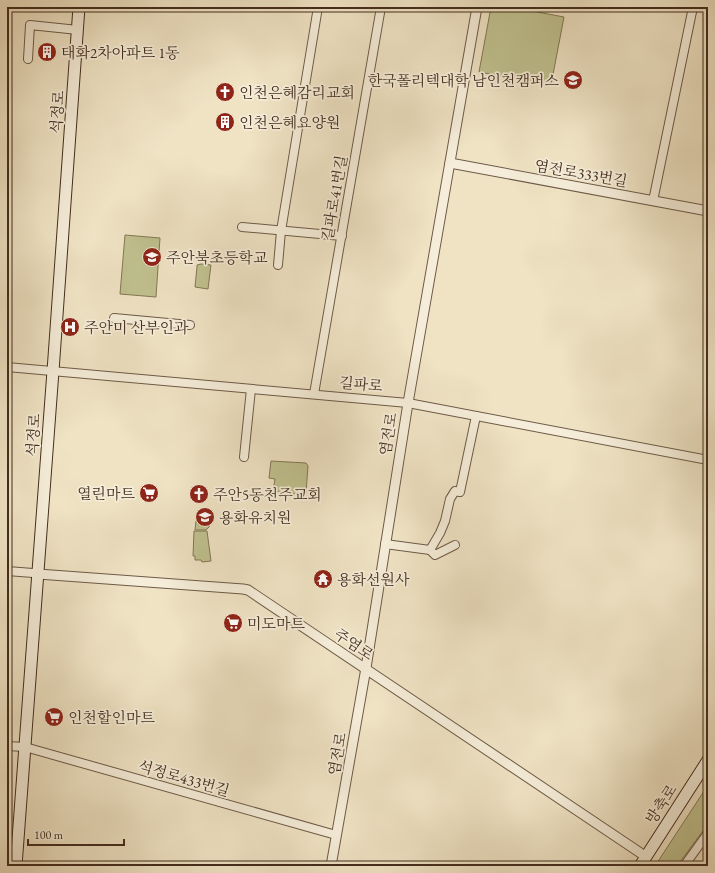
<svg xmlns="http://www.w3.org/2000/svg" width="715" height="873" viewBox="0 0 715 873" font-family="'EB Garamond','Noto Serif KR',serif">
<style>
.green{fill:#c0c18f;stroke:#827756}
.lines{fill:none;stroke-linecap:round;stroke-linejoin:round}
.minor-casing{stroke:#6e5a47;stroke-width:10}
.tertiary-casing{stroke:#6e5a47;stroke-width:11}
.secondary-casing{stroke:#432d1d;stroke-width:13}
.minor{stroke:#f5edd9;stroke-width:8}
.tertiary{stroke:#f5edd9;stroke-width:9}
.secondary{stroke:#f5edd9;stroke-width:11}
.labels{text-anchor:middle;dominant-baseline:central;stroke-width:3.5;stroke-linejoin:round;paint-order:stroke}
.poi-label{font-size:15px;fill:#432d1d;stroke:#f5edd9;text-anchor:start}
.street-label{font-size:15px;fill:#432d1d;stroke:#f5edd9}
</style>
<rect width="100%" height="100%" fill="#efe3c4"/>
<filter id="stains"><feTurbulence type="fractalNoise" baseFrequency=".005" numOctaves="4"/><feColorMatrix values="0 0 0 0 .2 0 0 0 0 .09 0 0 0 0 .02 0 0 0 .5 -.17"/></filter>
<radialGradient id="worn" r=".72"><stop offset=".6" stop-color="#630" stop-opacity="0"/><stop offset="1" stop-color="#630" stop-opacity=".3"/></radialGradient>
<g class="green">
<path d="M 491,7 L 511,7 L 564,17 L 551,85 L 479,72 Z"/>
<path d="M 125,235 L 160,238 L 156,297 L 120,294 Z"/>
<path d="M 201,264 L 211,265 L 208,289 L 195,287 L 197,267 L 197,265 Z"/>
<path d="M 271,461 L 306,463 L 308,466 L 306,493 L 303,495 L 273,491 L 275,479 L 269,478 Z"/>
<path d="M 196,521 L 210,521 L 209,527 L 206,530 L 195,530 Z"/>
<path d="M 194,531 L 207,531 L 211,561 L 202,562 L 201,560 L 195,560 L 195,556 L 193,556 Z"/>
<path d="M 708,785 L 708,824 L 677,866 L 655,866 Z"/>
</g>
<g class="lines">
<defs>
<g id="minor">
<path d="M 28,59 L 30,25 L 78,30"/>
<path d="M 653,201 L 693,7"/>
<path d="M 242,227 L 342,236"/>
<path d="M 278,265 L 281,231 L 318,7"/>
<path d="M 114,318 L 190,325"/>
<path d="M 7,367 L 408,403 L 708,460"/>
<path d="M 314,394 L 381,7"/>
<path d="M 244,457 L 251,389"/>
<path d="M 385,544 L 430,550 L 440,533 L 445,521 L 450,499 L 455,491 L 460,492 L 476,416"/>
<path d="M 430,550 L 435,555 L 455,545"/>
<path d="M 7,571 L 33,573 L 38,574"/>
<path d="M 7,746 L 25,747 L 336,835"/>
<path d="M 684,866 L 708,833"/>
</g>
<g id="tertiary">
<path d="M 450,163 L 708,211"/>
<path d="M 38,574 L 243,589 L 248,590 L 645,856"/>
<path d="M 331,866 L 366,668 L 408,403 L 477,7"/>
</g>
<g id="secondary">
<path d="M 16,866 L 53,371 L 79,7"/>
<path d="M 640,866 L 708,760"/>
</g>
</defs>
<use href="#minor" class="minor-casing"/>
<use href="#tertiary" class="tertiary-casing"/>
<use href="#secondary" class="secondary-casing"/>
<use href="#minor" class="minor"/>
<use href="#tertiary" class="tertiary"/>
<use href="#secondary" class="secondary"/>
</g>
<defs>
<symbol id="building-disc" viewBox="-11 -11 22 22"><circle r="9.5" fill="#8f2418" stroke="#f5edd9"/><path d="M-4-6H4V6H1V3H-1V6H-4ZM-2.5-4.3h1.7v1.8h-1.7ZM.8-4.3h1.7v1.8H.8ZM-2.5-1h1.7V.8h-1.7ZM.8-1h1.7V.8H.8Z" fill="#fff"/></symbol>
<symbol id="university-disc" viewBox="-11 -11 22 22"><circle r="9.5" fill="#8f2418" stroke="#f5edd9"/><path d="M0-5L7-2L0 1L-7-2ZM-4 1L0 2.5L4 1V4Q0 6-4 4Z" fill="#fff"/></symbol>
<symbol id="church-disc" viewBox="-11 -11 22 22"><circle r="9.5" fill="#8f2418" stroke="#f5edd9"/><path d="M-1.2-6h2.4v3.5h3.3v2.4h-3.3V6h-2.4V-.1h-3.3v-2.4h3.3Z" fill="#fff"/></symbol>
<symbol id="school-disc" viewBox="-11 -11 22 22"><circle r="9.5" fill="#8f2418" stroke="#f5edd9"/><path d="M0-5L7-2L0 1L-7-2ZM-4 1L0 2.5L4 1V4Q0 6-4 4Z" fill="#fff"/></symbol>
<symbol id="hospital-disc" viewBox="-11 -11 22 22"><circle r="9.5" fill="#8f2418" stroke="#f5edd9"/><path d="M-5-5h3v3.5h4V-5h3V5h-3V1.5h-4V5h-3Z" fill="#fff"/></symbol>
<symbol id="supermarket-disc" viewBox="-11 -11 22 22"><circle r="9.5" fill="#8f2418" stroke="#f5edd9"/><path d="M-6-5.5h2.5l.6 2H6L4.5 2H-2.5L-4.4-4H-6ZM-1.5 3.2a1.3 1.3 0 1 0 .1 0ZM3 3.2a1.3 1.3 0 1 0 .1 0Z" fill="#fff"/></symbol>
<symbol id="temple-disc" viewBox="-11 -11 22 22"><circle r="9.5" fill="#8f2418" stroke="#f5edd9"/><path d="M0-6L5-2H3V0L6.5 2.5H4V6H1.5V3h-3V6H-4V2.5H-6.5L-3 0V-2H-5Z" fill="#fff"/></symbol>
</defs>
<g fill-rule="evenodd">
<use href="#building-disc" x="36" y="41" width="22" height="22"/>
<use href="#university-disc" x="562" y="69" width="22" height="22"/>
<use href="#church-disc" x="214" y="81" width="22" height="22"/>
<use href="#building-disc" x="214" y="111" width="22" height="22"/>
<use href="#school-disc" x="141" y="246" width="22" height="22"/>
<use href="#hospital-disc" x="59" y="316" width="22" height="22"/>
<use href="#supermarket-disc" x="138" y="482" width="22" height="22"/>
<use href="#church-disc" x="188" y="483" width="22" height="22"/>
<use href="#school-disc" x="194" y="506" width="22" height="22"/>
<use href="#temple-disc" x="312" y="568" width="22" height="22"/>
<use href="#supermarket-disc" x="222" y="612" width="22" height="22"/>
<use href="#supermarket-disc" x="43" y="706" width="22" height="22"/>
</g>
<g class="labels">
<g class="poi-label">
<text x="61" y="52">태화2차아파트 1동</text>
<text x="559" y="80" text-anchor="end">한국폴리텍대학 남인천캠퍼스</text>
<text x="239" y="92">인천은혜감리교회</text>
<text x="239" y="122">인천은혜요양원</text>
<text x="166" y="257">주안북초등학교</text>
<text x="84" y="327">주안미 산부인과</text>
<text x="135" y="493" text-anchor="end">열린마트</text>
<text x="213" y="494">주안5동천주교회</text>
<text x="219" y="517">용화유치원</text>
<text x="337" y="579">용화선원사</text>
<text x="247" y="623">미도마트</text>
<text x="68" y="717">인천할인마트</text>
</g>
<g class="street-label">
<text transform="translate(57 112) rotate(-86)">석정로</text>
<text transform="translate(581 173) rotate(10)">염전로333번길</text>
<text transform="translate(334 198) rotate(-80)">길파로41번길</text>
<text transform="translate(361 384) rotate(5)">길파로</text>
<text transform="translate(388 434) rotate(-81)">염전로</text>
<text transform="translate(33 435) rotate(-86)">석정로</text>
<text transform="translate(354 644) rotate(34)">주염로</text>
<text transform="translate(337 754) rotate(-80)">염전로</text>
<text transform="translate(184 778) rotate(16)">석정로433번길</text>
<text transform="translate(661 804) rotate(-57)">방축로</text>
</g>
</g>
<rect width="715" height="873" fill="none" stroke="#efe3c4" stroke-width="24"/>
<rect x="8" y="8" width="699" height="857" fill="none" stroke="#432d1d" stroke-width="2"/>
<rect x="12" y="12" width="691" height="849" fill="none" stroke="#432d1d"/>
<path d="M28 839v6h96v-6" fill="none" stroke="#432d1d" stroke-width="2"/>
<text x="34" y="839" font-size="12" fill="#432d1d" stroke="#f5edd9" stroke-width="3" paint-order="stroke">100 m</text>
<rect width="100%" height="100%" filter="url(#stains)"/>
<rect width="100%" height="100%" fill="url(#worn)"/>
</svg>
